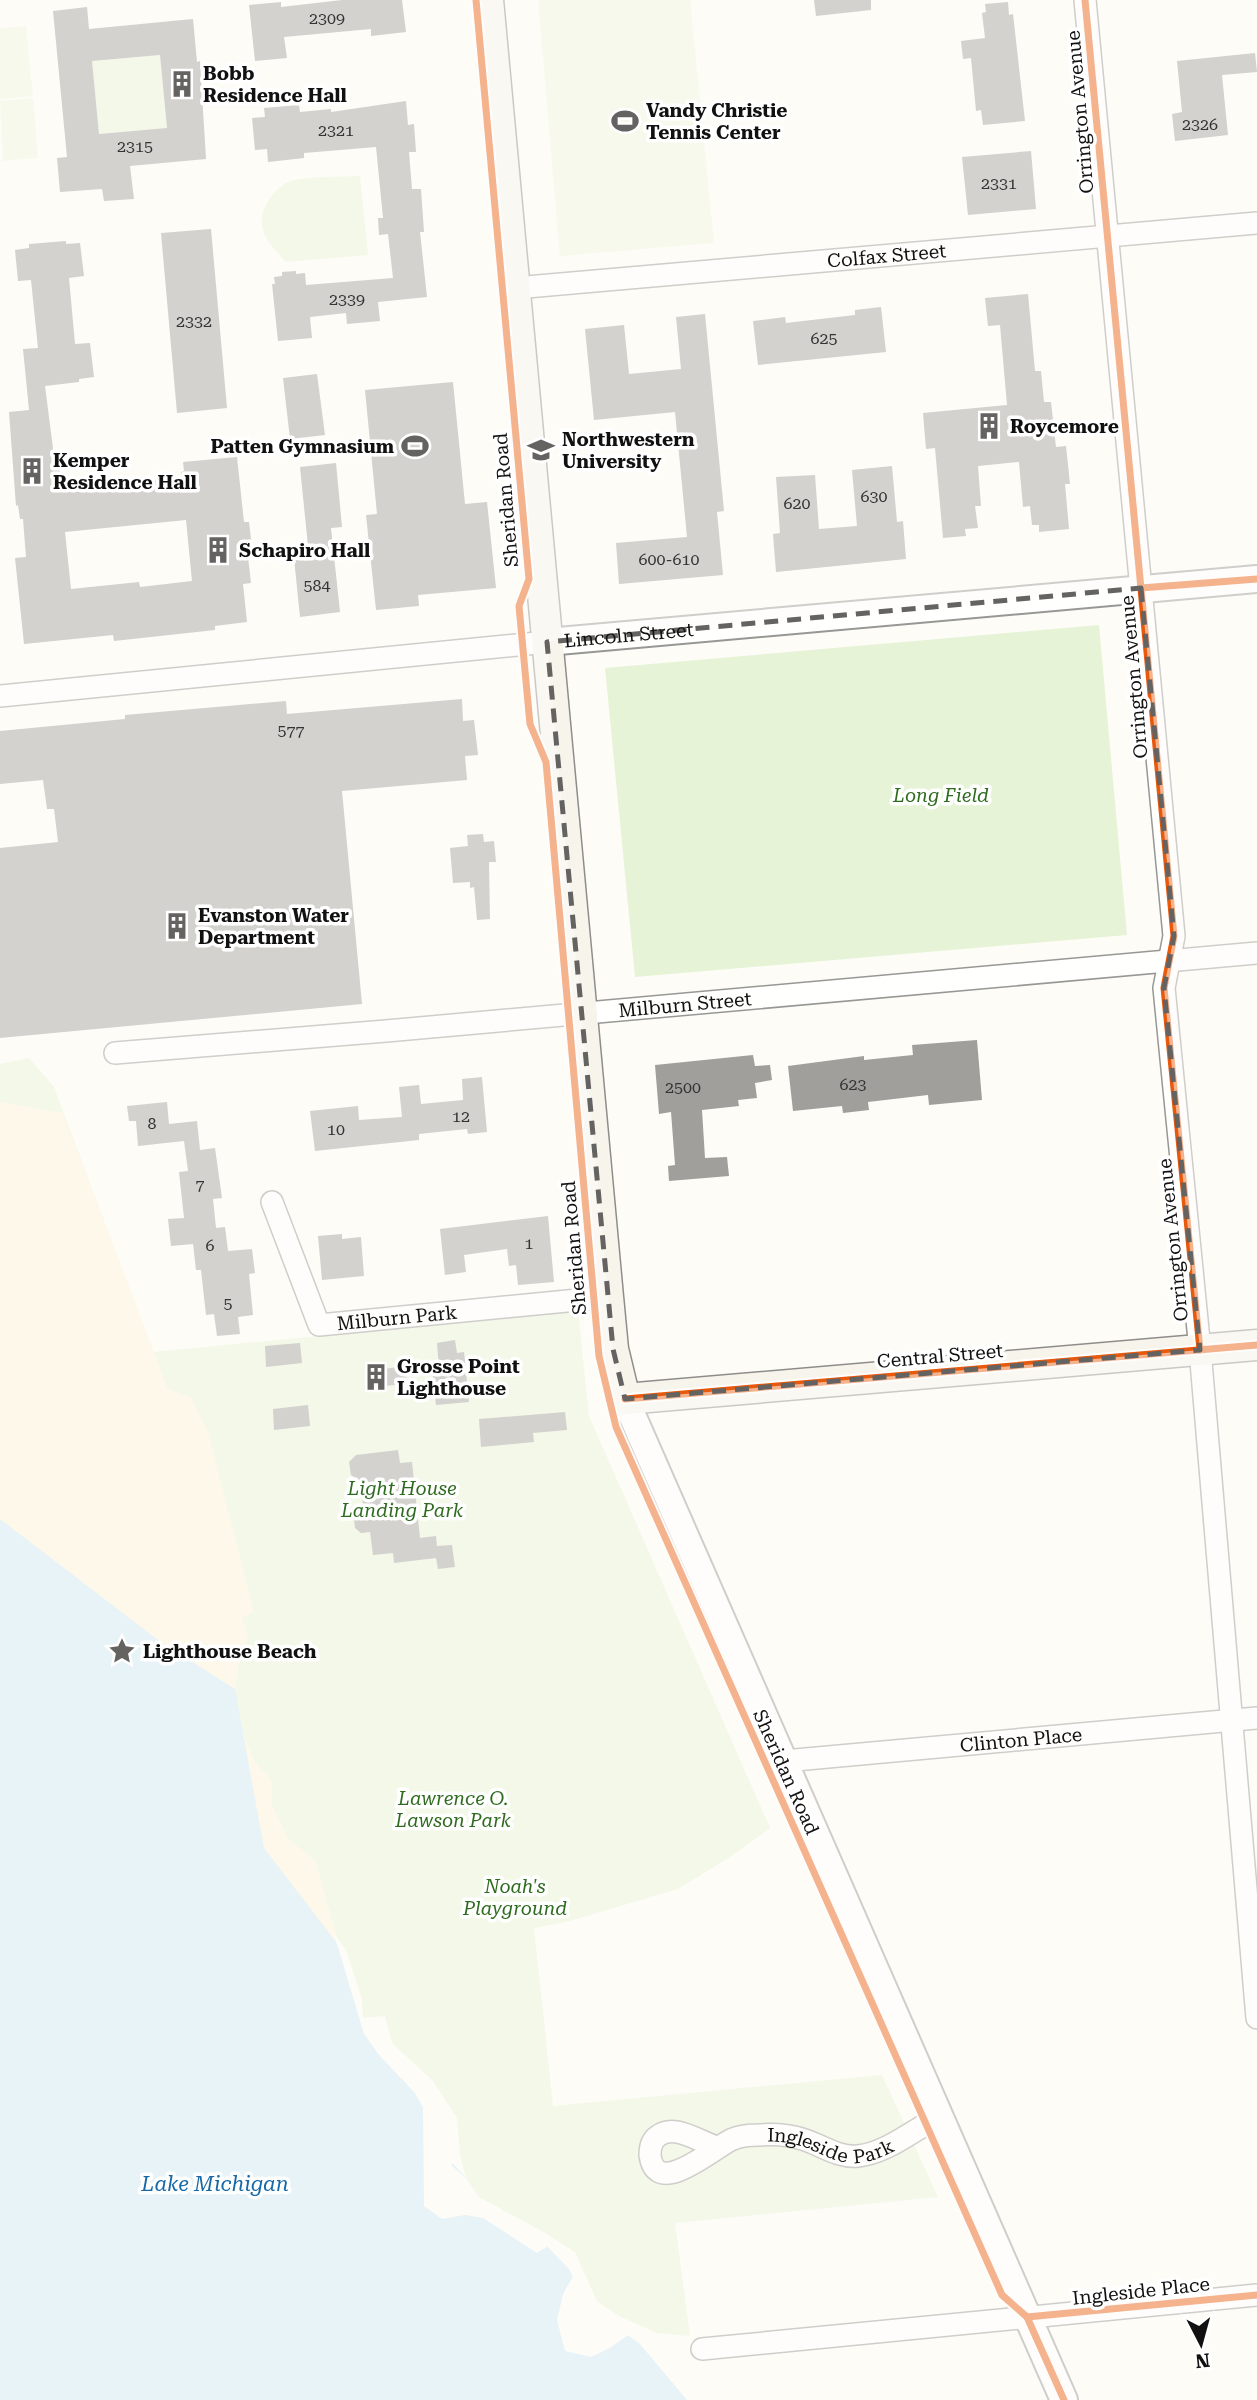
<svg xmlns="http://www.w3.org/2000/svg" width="1257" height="2400" viewBox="0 0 1257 2400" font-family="'Roboto Serif',serif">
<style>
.green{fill:#e7f3d7}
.sand{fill:#fcf4d9}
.pitch{fill:#f0f6e1}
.water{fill:#cde8f7}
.pier{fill:#fdfcf7}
.building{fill:#a19f9c;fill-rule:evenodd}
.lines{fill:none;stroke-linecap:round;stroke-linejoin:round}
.minor-casing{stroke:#979795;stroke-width:24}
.tertiary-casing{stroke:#979795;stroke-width:30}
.secondary-casing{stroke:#8e8d8b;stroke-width:33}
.minor{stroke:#fffffe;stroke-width:21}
.tertiary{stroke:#fffffe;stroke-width:26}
.secondary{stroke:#f6f4eb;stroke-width:30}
.cycleway-casing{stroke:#fff;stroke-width:11}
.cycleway{stroke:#e8590c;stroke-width:7}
.marked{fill:none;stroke:#646362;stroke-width:5;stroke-dasharray:14 9;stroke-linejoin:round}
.labels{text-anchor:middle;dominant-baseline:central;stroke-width:7;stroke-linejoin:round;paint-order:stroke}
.number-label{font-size:16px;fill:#353434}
.poi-label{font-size:19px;font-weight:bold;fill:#111;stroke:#fff;text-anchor:start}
.street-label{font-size:19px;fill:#111;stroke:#fff}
.park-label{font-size:19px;font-style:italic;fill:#2f6b1f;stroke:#fff}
.water-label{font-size:21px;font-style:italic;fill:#1768a6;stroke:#fff}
</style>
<rect width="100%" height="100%" fill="#fdfcf7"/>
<g class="green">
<path d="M 160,55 L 167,128 L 99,134 L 92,61 Z"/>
<path d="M 360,176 L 368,255 L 286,262 C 268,243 252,226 269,200 C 273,193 281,185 289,182 C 300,176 344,177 360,176 Z"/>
<path d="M 1099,625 L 1127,935 L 635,977 L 605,668 Z"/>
<path d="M 29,1058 L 54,1087 L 153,1352 L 578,1311 L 589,1416 L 770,1828 L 733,1855 L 678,1889 L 570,1921 L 534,1928 L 553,2106 L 882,2075 L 938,2197 L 675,2223 L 690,2336 L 657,2333 L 619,2316 L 597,2301 L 575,2252 L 542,2231 L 480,2198 L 466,2178 L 460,2155 L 457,2118 L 433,2081 L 392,2043 L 385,2016 L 360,2018 L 315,1861 L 288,1839 L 272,1806 L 271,1780 L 254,1761 L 232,1708 L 238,1668 L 248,1635 L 0,1246 L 0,1064 Z"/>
</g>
<path class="sand" d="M 0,1102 L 63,1113 L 168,1389 L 191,1397 L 208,1431 L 254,1612 L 242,1618 L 248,1635 L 238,1668 L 232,1708 L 254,1761 L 271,1780 L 272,1806 L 288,1839 L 315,1861 L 360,2018 L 416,2094 L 425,2111 L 0,1722 Z"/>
<g class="pitch">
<path d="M 538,0 L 690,0 L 714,243 L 560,256 Z"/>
<path d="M 26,26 L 33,96 L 0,99 L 0,28 Z"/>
<path d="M 33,98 L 38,158 L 3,161 L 0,101 Z"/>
</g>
<path class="water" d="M 0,1519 L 158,1640 L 235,1689 L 264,1848 L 343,1951 L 360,2018 L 416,2094 L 425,2111 L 430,2130 L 449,2159 L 466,2178 L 480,2198 L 545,2244 L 569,2269 L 588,2308 L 639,2343 L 687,2400 L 0,2400 Z"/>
<g class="pier">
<path d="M 334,1934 L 346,1950 L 362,1999 L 363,2017 L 370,2030 L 390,2041 L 411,2064 L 419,2093 L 429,2110 L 433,2128 L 453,2157 L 452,2166 L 466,2178 L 480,2198 L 498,2207 L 550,2245 L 537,2253 L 483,2218 L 465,2215 L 442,2219 L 424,2206 L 423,2108 L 416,2094 L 379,2055 L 364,2034 Z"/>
<path d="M 575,2273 L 591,2305 L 631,2333 L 610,2348 L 591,2357 L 565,2351 L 557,2320 L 563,2294 Z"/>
</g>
<g class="building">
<path d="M 342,0 L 402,0 L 406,32 L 371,36 L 371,29 L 284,37 L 287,58 L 255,61 L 249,5 L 281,2 L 281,7 Z"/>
<path d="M 814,0 L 871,0 L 871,10 L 816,16 Z"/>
<path d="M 1008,2 L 1009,15 L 1013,14 L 1025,121 L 983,125 L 981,110 L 976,111 L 971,58 L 963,59 L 961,41 L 985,38 L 982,13 L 986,12 L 985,4 Z"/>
<path d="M 87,7 L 89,29 L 193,19 L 197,62 L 200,61 L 206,159 L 130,166 L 134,199 L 104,201 L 102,189 L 60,192 L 57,158 L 67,157 L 53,11 ZM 160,55 L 167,128 L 99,134 L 92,61 Z"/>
<path d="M 1255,53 L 1257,72 L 1222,75 L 1228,135 L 1175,141 L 1172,114 L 1182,112 L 1177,61 Z"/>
<path d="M 406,101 L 408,125 L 414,124 L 416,152 L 409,152 L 412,189 L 421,189 L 424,232 L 420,232 L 427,297 L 378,302 L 380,321 L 347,324 L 346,313 L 310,317 L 312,338 L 278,341 L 272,284 L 275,284 L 274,277 L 282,276 L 282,272 L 296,271 L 296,274 L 305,273 L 306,285 L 393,278 L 388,234 L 379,235 L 378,218 L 383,218 L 376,147 L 304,153 L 304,158 L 268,162 L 267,149 L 255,150 L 252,118 L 265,117 L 264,108 L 299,105 L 300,112 L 331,109 L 331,112 Z"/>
<path d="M 1031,151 L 1036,209 L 968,215 L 962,157 Z"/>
<path d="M 211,229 L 227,408 L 177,413 L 161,233 Z"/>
<path d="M 66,241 L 66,244 L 80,243 L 84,276 L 69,278 L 75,344 L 90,343 L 94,377 L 79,379 L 79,382 L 45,386 L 54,456 L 59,456 L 61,490 L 181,478 L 181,472 L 184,471 L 183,462 L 237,457 L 244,522 L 249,522 L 252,548 L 247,548 L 251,583 L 243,584 L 247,622 L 215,626 L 215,630 L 114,641 L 113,635 L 24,644 L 15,558 L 26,557 L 23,519 L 20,519 L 18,505 L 16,506 L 9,412 L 29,410 L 23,349 L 38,348 L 31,280 L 18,281 L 15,250 L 29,248 L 29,244 ZM 186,520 L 192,581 L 140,587 L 139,582 L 71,589 L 65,532 Z"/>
<path d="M 1028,294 L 1035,371 L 1041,371 L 1044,402 L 1051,402 L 1056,447 L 1066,446 L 1070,484 L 1065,484 L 1069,529 L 1039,532 L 1039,525 L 1032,525 L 1030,506 L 1023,507 L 1019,462 L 978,466 L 981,506 L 975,506 L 978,528 L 965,529 L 966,536 L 943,538 L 935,448 L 926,449 L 923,413 L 1007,405 L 1000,325 L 988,326 L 985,298 Z"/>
<path d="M 881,307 L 886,352 L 758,365 L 753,321 L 785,317 L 786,323 L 855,315 L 855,310 Z"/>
<path d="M 705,314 L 724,511 L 717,512 L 723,575 L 619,584 L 616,543 L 687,537 L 675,412 L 594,420 L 585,329 L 624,325 L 629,374 L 681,369 L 676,317 Z"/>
<path d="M 317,374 L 325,435 L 290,439 L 283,378 Z"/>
<path d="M 453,382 L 465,504 L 487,502 L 496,588 L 418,595 L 419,606 L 376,610 L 366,515 L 377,514 L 365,390 Z"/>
<path d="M 336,463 L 342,527 L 331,528 L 340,612 L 300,617 L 294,558 L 309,556 L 300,467 Z"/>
<path d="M 892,466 L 897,522 L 903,521 L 906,559 L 776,572 L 773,534 L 780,533 L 776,477 L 815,475 L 819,529 L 857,526 L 852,470 Z"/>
<path d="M 462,699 L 463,721 L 474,720 L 478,755 L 465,756 L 467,780 L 342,791 L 362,1004 L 0,1038 L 0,848 L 58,842 L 54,809 L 47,809 L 43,780 L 0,784 L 0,731 L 125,719 L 125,715 L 286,701 L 287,714 Z"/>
<path d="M 483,834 L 484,842 L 494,841 L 496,862 L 489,862 L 490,919 L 477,920 L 474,887 L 470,888 L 470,882 L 453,883 L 450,848 L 468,846 L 467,835 Z"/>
<path d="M 977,1040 L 982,1100 L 929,1105 L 928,1095 L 868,1102 L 869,1110 L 843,1113 L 842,1106 L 793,1111 L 788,1066 L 864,1056 L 864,1060 L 913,1055 L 912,1045 Z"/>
<path d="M 753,1055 L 755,1066 L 770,1065 L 772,1080 L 755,1083 L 757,1098 L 738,1100 L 739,1106 L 702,1110 L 705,1158 L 727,1157 L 729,1176 L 669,1181 L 668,1166 L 675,1165 L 671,1112 L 659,1114 L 655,1065 Z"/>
<path d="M 482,1077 L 487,1132 L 468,1134 L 467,1129 L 419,1134 L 419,1140 L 315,1151 L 310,1111 L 358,1106 L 359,1120 L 402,1117 L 399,1087 L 419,1085 L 421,1104 L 463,1100 L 462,1079 Z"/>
<path d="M 167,1102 L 169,1124 L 197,1121 L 200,1150 L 215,1148 L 222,1198 L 213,1199 L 216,1228 L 225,1227 L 228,1251 L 252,1249 L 255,1273 L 249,1274 L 253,1315 L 238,1317 L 240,1334 L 217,1336 L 214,1314 L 206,1315 L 201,1270 L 196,1270 L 193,1244 L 171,1246 L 168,1219 L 184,1218 L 179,1172 L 188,1171 L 184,1141 L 138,1146 L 136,1121 L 129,1121 L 127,1106 Z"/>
<path d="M 548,1216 L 554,1282 L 518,1285 L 516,1265 L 509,1266 L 507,1249 L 464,1255 L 466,1272 L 445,1275 L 440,1229 Z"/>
<path d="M 342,1234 L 342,1239 L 361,1237 L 364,1276 L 322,1280 L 318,1236 Z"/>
<path d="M 455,1340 L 457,1353 L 464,1352 L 469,1402 L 436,1405 L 432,1369 L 439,1368 L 437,1343 Z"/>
<path d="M 300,1343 L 302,1363 L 266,1367 L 265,1346 Z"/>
<path d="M 379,1366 L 384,1369 L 405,1366 L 407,1384 L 384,1386 L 377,1389 L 370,1388 L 365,1382 L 366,1372 L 372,1367 Z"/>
<path d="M 308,1405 L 310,1426 L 274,1430 L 273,1409 Z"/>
<path d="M 565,1412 L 567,1430 L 533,1433 L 534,1442 L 481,1447 L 479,1419 Z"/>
<path d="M 398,1450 L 400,1463 L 412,1462 L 420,1538 L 436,1536 L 437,1546 L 452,1545 L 455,1567 L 438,1569 L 436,1558 L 394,1563 L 393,1553 L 373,1555 L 370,1532 L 361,1533 L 355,1528 L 354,1518 L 363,1505 L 360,1481 L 351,1475 L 349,1462 L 356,1455 Z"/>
</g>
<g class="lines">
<defs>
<g id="minor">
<path d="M 1085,0 L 1174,936 L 1164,988 L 1200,1350 L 1257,2018"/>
<path id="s1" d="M 515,288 L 1257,223"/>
<path d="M 0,696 L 547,642"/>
<path id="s2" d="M 115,1053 L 386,1031 L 1257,953"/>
<path id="s3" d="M 272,1202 L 319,1325 L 608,1297"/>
<path id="s4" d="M 784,1761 L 1257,1718"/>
<path id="s5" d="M 717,2147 C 699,2142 675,2123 658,2136 C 652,2140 650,2148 650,2155 C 656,2201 715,2146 733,2139 C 740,2136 751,2135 759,2135 C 772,2134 789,2135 802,2139 C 820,2144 837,2158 858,2156 C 887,2153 913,2130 939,2117"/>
<path d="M 702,2349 L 1257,2295"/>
</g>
<g id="tertiary">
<path id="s6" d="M 547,642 L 1257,579"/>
<path d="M 625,1399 L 1064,2400"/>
</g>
<path id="secondary" d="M 488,0 L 608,1297 L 613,1349 L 625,1399 L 1257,1345"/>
</defs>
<use href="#minor" class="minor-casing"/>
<use href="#tertiary" class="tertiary-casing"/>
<use href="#secondary" class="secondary-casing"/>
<use href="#minor" class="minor"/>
<use href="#tertiary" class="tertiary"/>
<use href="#secondary" class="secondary"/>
<defs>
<g id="cycleway">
<path d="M 476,0 L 529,579 L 519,606 L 525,671 L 530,724 L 546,762 L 599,1356 L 616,1427 L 1002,2295 L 1027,2317 L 1064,2400"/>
<path d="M 1085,0 L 1174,936 L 1164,988 L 1200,1350"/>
<path d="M 1141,588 L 1257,579"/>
<path d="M 625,1399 L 1257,1345"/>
<path d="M 1027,2317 L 1257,2295"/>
</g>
</defs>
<use href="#cycleway" class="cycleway-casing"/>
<use href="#cycleway" class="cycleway"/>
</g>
<path d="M0 0H1257V2400H0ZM 1141,588 L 1174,936 L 1164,988 L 1200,1350 L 625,1399 L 613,1349 L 547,642 Z" fill="#fdfcf7" fill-opacity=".55" fill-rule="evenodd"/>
<path class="marked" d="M 1141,588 L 1174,936 L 1164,988 L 1200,1350 L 625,1399 L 613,1349 L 547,642 Z"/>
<defs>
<symbol id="building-bare" viewBox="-9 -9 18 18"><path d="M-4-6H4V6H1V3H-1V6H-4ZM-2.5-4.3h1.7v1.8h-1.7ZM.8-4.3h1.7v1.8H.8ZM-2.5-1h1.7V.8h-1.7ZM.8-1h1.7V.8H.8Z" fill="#646362" stroke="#fff" stroke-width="2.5" paint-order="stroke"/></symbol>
<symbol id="stadium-bare" viewBox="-9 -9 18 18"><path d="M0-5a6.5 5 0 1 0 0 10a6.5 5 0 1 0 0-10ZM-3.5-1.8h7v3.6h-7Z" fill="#646362" stroke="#fff" stroke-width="2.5" paint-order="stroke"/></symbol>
<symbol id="university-bare" viewBox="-9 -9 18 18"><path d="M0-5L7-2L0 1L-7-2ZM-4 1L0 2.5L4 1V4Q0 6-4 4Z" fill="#646362" stroke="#fff" stroke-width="2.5" paint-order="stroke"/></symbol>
<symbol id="sight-bare" viewBox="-9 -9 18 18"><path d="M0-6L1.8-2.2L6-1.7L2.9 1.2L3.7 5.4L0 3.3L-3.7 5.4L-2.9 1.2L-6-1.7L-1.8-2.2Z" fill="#646362" stroke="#fff" stroke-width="2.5" paint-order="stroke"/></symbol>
</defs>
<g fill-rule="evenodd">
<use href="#building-bare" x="163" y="65" width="38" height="38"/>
<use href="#stadium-bare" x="606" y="102" width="38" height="38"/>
<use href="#building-bare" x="970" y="407" width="38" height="38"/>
<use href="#stadium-bare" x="396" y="427" width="38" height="38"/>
<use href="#university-bare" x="522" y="431" width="38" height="38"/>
<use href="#building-bare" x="13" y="452" width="38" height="38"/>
<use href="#building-bare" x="199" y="531" width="38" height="38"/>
<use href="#building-bare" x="158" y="907" width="38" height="38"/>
<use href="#building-bare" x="357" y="1358" width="38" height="38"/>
<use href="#sight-bare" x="103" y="1632" width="38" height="38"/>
</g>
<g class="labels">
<g class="number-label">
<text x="327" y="18">2309</text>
<text x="1200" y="124">2326</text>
<text x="336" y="130">2321</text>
<text x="135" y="146">2315</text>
<text x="999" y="183">2331</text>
<text x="347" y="299">2339</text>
<text x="194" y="321">2332</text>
<text x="824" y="338">625</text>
<text x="874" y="496">630</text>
<text x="797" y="503">620</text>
<text x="669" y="559">600-610</text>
<text x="317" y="585">584</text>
<text x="291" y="730">577</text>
<text x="853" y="1084">623</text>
<text x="683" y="1087">2500</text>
<text x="461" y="1116">12</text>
<text x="152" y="1123">8</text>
<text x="336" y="1129">10</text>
<text x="200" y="1184">7</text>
<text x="529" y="1243">1</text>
<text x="210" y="1245">6</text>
<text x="228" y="1303">5</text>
</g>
<g class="poi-label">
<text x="203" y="73">Bobb<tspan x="203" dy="22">Residence Hall</tspan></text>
<text x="646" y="110">Vandy Christie<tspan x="646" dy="22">Tennis Center</tspan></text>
<text x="1010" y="426">Roycemore</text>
<text x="562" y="439">Northwestern<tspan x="562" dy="22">University</tspan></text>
<text x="394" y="446" text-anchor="end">Patten Gymnasium</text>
<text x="53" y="460">Kemper<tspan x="53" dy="22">Residence Hall</tspan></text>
<text x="239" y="550">Schapiro Hall</text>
<text x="198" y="915">Evanston Water<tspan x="198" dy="22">Department</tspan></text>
<text x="397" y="1366">Grosse Point<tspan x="397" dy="22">Lighthouse</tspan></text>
<text x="143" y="1651">Lighthouse Beach</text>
</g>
<g class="street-label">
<text transform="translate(1080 112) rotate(-95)">Orrington Avenue</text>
<text stroke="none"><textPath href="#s1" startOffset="373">Colfax Street</textPath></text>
<text transform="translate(506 500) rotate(-95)">Sheridan Road</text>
<text stroke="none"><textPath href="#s6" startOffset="82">Lincoln Street</textPath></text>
<text transform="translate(1134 677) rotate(-95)">Orrington Avenue</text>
<text stroke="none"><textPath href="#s2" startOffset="572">Milburn Street</textPath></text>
<text transform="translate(1173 1240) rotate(-96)">Orrington Avenue</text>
<text transform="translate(574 1248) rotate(-95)">Sheridan Road</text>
<text stroke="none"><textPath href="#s3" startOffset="210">Milburn Park</textPath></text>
<text transform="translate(940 1356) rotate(-5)">Central Street</text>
<text stroke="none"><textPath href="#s4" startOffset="238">Clinton Place</textPath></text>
<text transform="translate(786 1772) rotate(66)">Sheridan Road</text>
<text stroke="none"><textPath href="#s5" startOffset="287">Ingleside Park</textPath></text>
<text transform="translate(1141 2291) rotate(-6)">Ingleside Place</text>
</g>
<g class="park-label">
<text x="941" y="795">Long Field</text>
<text x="402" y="1488">Light House<tspan x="402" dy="22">Landing Park</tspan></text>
<text x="453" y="1798">Lawrence O.<tspan x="453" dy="22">Lawson Park</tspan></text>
<text x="515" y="1886">Noah's<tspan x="515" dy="22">Playground</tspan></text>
</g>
<g class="water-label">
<text x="215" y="2184">Lake Michigan</text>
</g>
</g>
<g transform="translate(1201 2344) rotate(174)" stroke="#ffffff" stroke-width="5" paint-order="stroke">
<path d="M0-5L12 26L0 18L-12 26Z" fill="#111111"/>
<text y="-10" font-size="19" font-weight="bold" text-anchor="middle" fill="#111111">N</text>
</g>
</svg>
